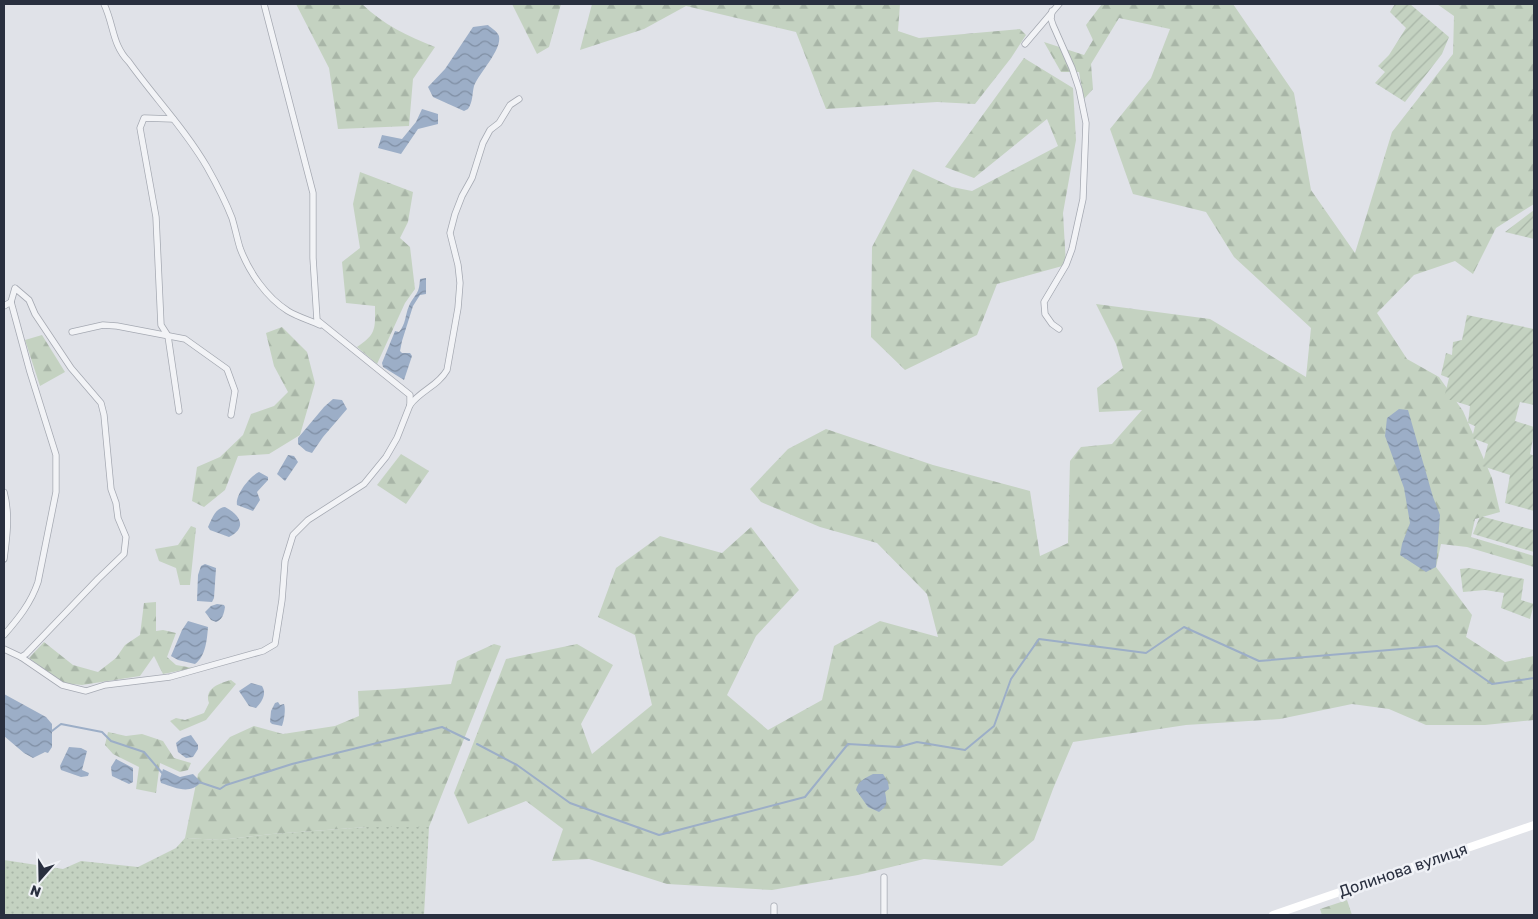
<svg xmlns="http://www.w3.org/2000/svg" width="1538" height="919" viewBox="0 0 1538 919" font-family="Rubik,sans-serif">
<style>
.grass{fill:url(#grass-dots)}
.forest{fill:url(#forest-firs)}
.garden{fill:url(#garden-furrows)}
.water{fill:url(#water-waves)}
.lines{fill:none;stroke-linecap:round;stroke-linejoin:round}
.stream{stroke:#9caec7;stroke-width:2}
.street-casing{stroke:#a5a9b2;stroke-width:7}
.street{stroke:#f2f3f6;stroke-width:5.5}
.secondary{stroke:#fff;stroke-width:8}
.labels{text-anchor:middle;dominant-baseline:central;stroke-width:5;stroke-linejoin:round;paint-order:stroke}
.street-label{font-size:16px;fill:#292f3f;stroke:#eff1f6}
</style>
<defs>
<pattern id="grass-dots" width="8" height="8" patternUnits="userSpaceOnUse" patternTransform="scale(1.25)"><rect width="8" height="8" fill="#c4d2c1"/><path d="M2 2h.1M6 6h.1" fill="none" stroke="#a8b5a7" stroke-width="1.8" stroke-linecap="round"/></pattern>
<pattern id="forest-firs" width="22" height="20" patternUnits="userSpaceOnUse" patternTransform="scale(1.25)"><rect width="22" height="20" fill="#c4d2c1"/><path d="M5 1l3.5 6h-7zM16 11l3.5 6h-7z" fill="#a8b5a7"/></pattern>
<pattern id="garden-furrows" width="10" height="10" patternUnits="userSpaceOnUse" patternTransform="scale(1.25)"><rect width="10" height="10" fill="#c4d2c1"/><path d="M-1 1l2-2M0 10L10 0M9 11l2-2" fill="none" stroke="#a8b5a7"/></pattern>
<pattern id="water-waves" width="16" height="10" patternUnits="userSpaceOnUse" patternTransform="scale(1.25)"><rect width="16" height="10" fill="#9caec7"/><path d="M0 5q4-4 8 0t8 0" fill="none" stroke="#7f8ea3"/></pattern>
</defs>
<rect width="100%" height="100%" fill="#e0e2e8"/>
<path class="grass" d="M 367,827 L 429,827 L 424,915 L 4,915 L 4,860 L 63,869 L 81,861 L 138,867 L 176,848 L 185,838 L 220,840 L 272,834 Z"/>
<g class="forest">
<path d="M 296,4 L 362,4 C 384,25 407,36 435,47 L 413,79 L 409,126 L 338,129 L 329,68 Z"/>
<path d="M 512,4 L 561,4 L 549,47 L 537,54 Z"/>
<path d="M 592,4 L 900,4 L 898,31 L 919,38 L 1020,29 L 1026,35 L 1011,58 L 975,104 L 937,102 L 826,109 L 796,32 L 686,6 L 644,29 L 580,50 Z"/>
<path d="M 1102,4 L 1233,4 L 1294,93 L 1311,190 L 1355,253 L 1392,132 L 1453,54 L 1454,16 L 1437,4 L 1534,4 L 1534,204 L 1496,228 L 1473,274 L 1455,261 L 1414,275 L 1377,313 L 1407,359 L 1439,377 L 1463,411 L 1492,478 L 1500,512 L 1475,519 L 1471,537 L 1534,556 L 1534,567 L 1467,547 L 1441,544 L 1436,567 L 1472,615 L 1466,637 L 1505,662 L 1534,656 L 1534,720 L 1485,725 L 1426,725 L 1389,709 L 1352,704 L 1280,719 L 1186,725 L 1073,742 L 1053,789 L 1034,840 L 1002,866 L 924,859 L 858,875 L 772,890 L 667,884 L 589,859 L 552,861 L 563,829 L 526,801 L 468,824 L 454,793 L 506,659 L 577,644 L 613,665 L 581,724 L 592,754 L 652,705 L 635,635 L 598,617 L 616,568 L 660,536 L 722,553 L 751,527 L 799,590 L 756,636 L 727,695 L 768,730 L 822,700 L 834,646 L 880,621 L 938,637 L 927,594 L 877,543 L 820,527 L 761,502 L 750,489 L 788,449 L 826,429 L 933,465 L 1030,491 L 1040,556 L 1068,543 L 1070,461 L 1081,447 L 1112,444 L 1142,410 L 1099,412 L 1097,388 L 1123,368 L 1116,344 L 1096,304 L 1210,319 L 1306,377 L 1311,328 L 1234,257 L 1206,212 L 1133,194 L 1110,129 L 1151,78 L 1170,29 L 1119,18 L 1091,64 L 1093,89 L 1084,99 L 1079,72 L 1061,72 L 1044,42 L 1084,55 L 1093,40 L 1086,25 Z"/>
<path d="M 1024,58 L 1073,88 L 1076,140 L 1063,213 L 1066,265 L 997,284 L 977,335 L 905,370 L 871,337 L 872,247 L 913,169 L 952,187 L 972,191 L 1058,146 L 1047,119 L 974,178 L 945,167 Z"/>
<path d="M 360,172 L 413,192 L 408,222 L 400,238 L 410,247 L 415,289 L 405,303 L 377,364 L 357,347 C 377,334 375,328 375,306 L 346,303 L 342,262 L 360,248 L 353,204 Z"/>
<path d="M 282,327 L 307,352 L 315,383 L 300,435 L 269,454 L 238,456 L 225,490 L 204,507 L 192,501 L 197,467 L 220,457 L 243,435 L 251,414 L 274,406 L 288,392 L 274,366 L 266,333 Z"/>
<path d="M 42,335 L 65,372 L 40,386 L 25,340 Z"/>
<path d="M 401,454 L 429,471 L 406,504 L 377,485 Z"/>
<path d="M 191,526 L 196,528 L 190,585 L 180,585 L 176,568 L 159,561 L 155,549 L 178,545 Z"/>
<path d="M 156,602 L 156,631 L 163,630 L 176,633 L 167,657 L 176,665 L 193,668 L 163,674 L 154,656 L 140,676 L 82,685 L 62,683 L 29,658 L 44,642 L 73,665 L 98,672 L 116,658 L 125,645 L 140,635 L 144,603 Z"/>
<path d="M 494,644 L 501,646 L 429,827 L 367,827 L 272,834 L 220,840 L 185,838 L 198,774 L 230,737 L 254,726 L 283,734 L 335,726 L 359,716 L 358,691 L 394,689 L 451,684 L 457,661 Z"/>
<path d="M 231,680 L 236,684 L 206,720 L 180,731 L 170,721 L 176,718 L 185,720 L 204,713 L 209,703 C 204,688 220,683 231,680 Z"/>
<path d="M 108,732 L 126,736 L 142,734 L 163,741 L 174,758 L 191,763 L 188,770 L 180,772 L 160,763 L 156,793 L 136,789 L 139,767 L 113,754 L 105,745 Z"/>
<path d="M 1347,900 L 1352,915 L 1322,915 L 1320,909 Z"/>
</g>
<g class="garden">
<path d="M 1395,4 L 1410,4 L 1449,37 L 1442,54 L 1405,102 L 1375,83 L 1385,72 L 1378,66 L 1389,55 L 1406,28 L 1390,12 Z"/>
<path d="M 1534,210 L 1534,239 L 1505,232 Z"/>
<path d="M 1467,315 L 1534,329 L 1534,405 L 1520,402 L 1515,421 L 1534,427 L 1534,439 L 1533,439 L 1530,454 L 1534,456 L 1534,511 L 1505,503 L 1510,475 L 1482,466 L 1488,444 L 1472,438 L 1475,426 L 1468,423 L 1470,406 L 1444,398 L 1449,378 L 1441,375 L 1446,353 L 1452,355 L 1453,342 L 1462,340 Z"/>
<path d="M 1480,516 L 1534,530 L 1534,552 L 1473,534 Z"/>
<path d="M 1469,568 L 1524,579 L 1521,600 L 1534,604 L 1530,619 L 1501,608 L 1504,593 L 1485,590 L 1463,592 L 1460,569 Z"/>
</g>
<g class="water">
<path d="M 488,25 C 491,28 497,31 499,36 C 502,50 479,73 474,86 C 472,94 473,102 468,109 L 464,111 L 433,97 L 428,87 L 445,69 L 473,27 Z"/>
<path d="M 422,109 L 438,114 L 438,124 L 418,129 L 401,154 L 378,148 L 382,135 L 402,139 L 416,122 Z"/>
<path d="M 426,278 L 426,294 L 420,295 L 413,306 L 402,341 L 400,351 L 402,353 L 410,353 L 412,356 L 404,380 L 383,367 L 382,363 L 395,331 L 399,332 C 406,324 405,315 409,306 C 415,293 419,296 420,279 Z"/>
<path d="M 333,399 L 342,400 L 347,409 L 323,437 L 312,453 L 306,451 L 298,444 L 298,438 L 324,407 Z"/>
<path d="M 1399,409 L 1408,410 L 1433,497 L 1440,515 L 1436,567 L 1426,572 L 1400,555 L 1402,544 L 1410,523 L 1404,488 L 1385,436 L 1387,418 Z"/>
<path d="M 288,455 L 294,456 L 298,462 L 285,481 L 277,474 Z"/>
<path d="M 259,472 L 268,477 L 268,480 L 257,492 L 260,500 L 253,511 L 237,505 C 235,495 250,476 259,472 Z"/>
<path d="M 225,507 C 240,515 248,527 229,537 L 210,530 L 208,527 C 212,519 215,508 225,507 Z"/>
<path d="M 205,564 L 216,568 L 214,598 L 212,602 L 197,601 L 198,575 L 201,566 Z"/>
<path d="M 217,604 L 224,605 L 225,607 C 224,614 222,620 216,622 L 211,620 L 205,612 L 211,606 Z"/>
<path d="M 188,621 L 208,627 C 207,639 206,656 195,664 L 178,660 L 171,656 L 182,630 Z"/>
<path d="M 251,683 L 262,686 C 267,694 262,702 256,708 L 249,706 L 239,691 Z"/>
<path d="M 4,694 L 46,717 L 52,724 L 52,747 L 48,753 L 45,752 L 33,758 L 24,753 L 4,736 Z"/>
<path d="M 278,702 L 280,705 L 284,704 C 286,709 284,721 282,726 L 272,724 L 270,722 L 271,711 L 275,703 Z"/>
<path d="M 191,735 L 198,745 L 198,749 L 193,757 L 186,758 L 178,752 L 176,743 L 182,738 Z"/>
<path d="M 69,747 L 81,748 L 87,751 L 82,770 L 89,773 L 88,776 L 81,777 L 61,770 L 60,766 Z"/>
<path d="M 116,759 L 133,768 L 133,782 L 129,784 L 112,776 L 111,767 Z"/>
<path d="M 163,769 L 180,777 L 193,774 L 201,782 C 190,795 176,788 161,783 L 160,779 Z"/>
<path d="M 873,774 L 883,774 L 888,782 L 889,789 L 885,792 C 887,802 888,806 879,812 L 868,807 L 856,790 C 858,781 865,778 873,774 Z"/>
</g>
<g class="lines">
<g class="stream">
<path d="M 52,731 L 61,724 L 102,732 L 111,741 L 144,752 L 163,774"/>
<path d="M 477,744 L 517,765 L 570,803 L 659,835 L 805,797 L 848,744 L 899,747 L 917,742 L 965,750 L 994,726 L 1011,679 L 1039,639 L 1146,653 L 1184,627 L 1259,661 L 1437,646 L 1492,684 L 1534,678"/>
<path d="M 199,782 L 220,789 L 226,785 L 292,764 L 442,727 L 469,740"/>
</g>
<defs>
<g id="street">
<path d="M 104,4 C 114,25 112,45 129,62 C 154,97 185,129 207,167 C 216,183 225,200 232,218 C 235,228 237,238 240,248 C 249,272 266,297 288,311 C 298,317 309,320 320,325"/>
<path d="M 1052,11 L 1051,19 L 1053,25 L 1072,68 L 1079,89 L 1086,123 L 1083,199 L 1072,249 L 1066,265 L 1044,302 L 1045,314 L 1052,324 L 1059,329"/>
<path d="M 1025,44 L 1059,4"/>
<path d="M 173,119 L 144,118 L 140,128 L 156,217 L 161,325 L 168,336 L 179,411"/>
<path d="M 4,306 L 11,302"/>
<path d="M 72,332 L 103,325 L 117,326 L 185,339 L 227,369 L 235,391 L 231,415"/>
<path d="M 410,405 C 421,390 438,386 447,370 L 458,308 L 460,283 L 458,265 L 450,233 L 455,214 L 462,196 L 472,178 L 483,143 L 490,130 L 499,123 L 510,105 L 519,99"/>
<path d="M 4,492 C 10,514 7,536 4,559"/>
<path d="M 4,635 C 18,619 31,603 38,582 L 56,492 L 56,455 L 30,372 L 11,302 L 15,288 L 29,300 L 35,314 L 71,368 L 101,403 L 104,415 L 111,489 L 116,503 L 118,518 L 126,537 L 124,554 L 98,579 L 26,654 L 21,657"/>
<path d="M 4,649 L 21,657 L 62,685 L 86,691 L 105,685 L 170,677 L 263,651 L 275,644 L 282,600 L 285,561 L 293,535 L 308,520 L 364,484 L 386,457 L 397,438 L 410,405 L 410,395 L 317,320 L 313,258 L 313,193 L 264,4"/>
<path d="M 884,877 L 884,915"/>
<path d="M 774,906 L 774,915"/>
</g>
</defs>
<use href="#street" class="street-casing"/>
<use href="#street" class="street"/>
<path class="secondary" d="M 1273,915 L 1534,825"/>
</g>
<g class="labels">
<g class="street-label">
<text transform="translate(1403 870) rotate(-19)">Долинова вулиця</text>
</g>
</g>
<rect width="1538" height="919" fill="none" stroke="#292f3f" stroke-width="10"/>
<g transform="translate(40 879) rotate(200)" stroke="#eff1f6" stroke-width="4" paint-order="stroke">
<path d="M0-4L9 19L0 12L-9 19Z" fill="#292f3f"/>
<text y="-8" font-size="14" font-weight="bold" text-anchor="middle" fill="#292f3f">N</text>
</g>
</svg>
